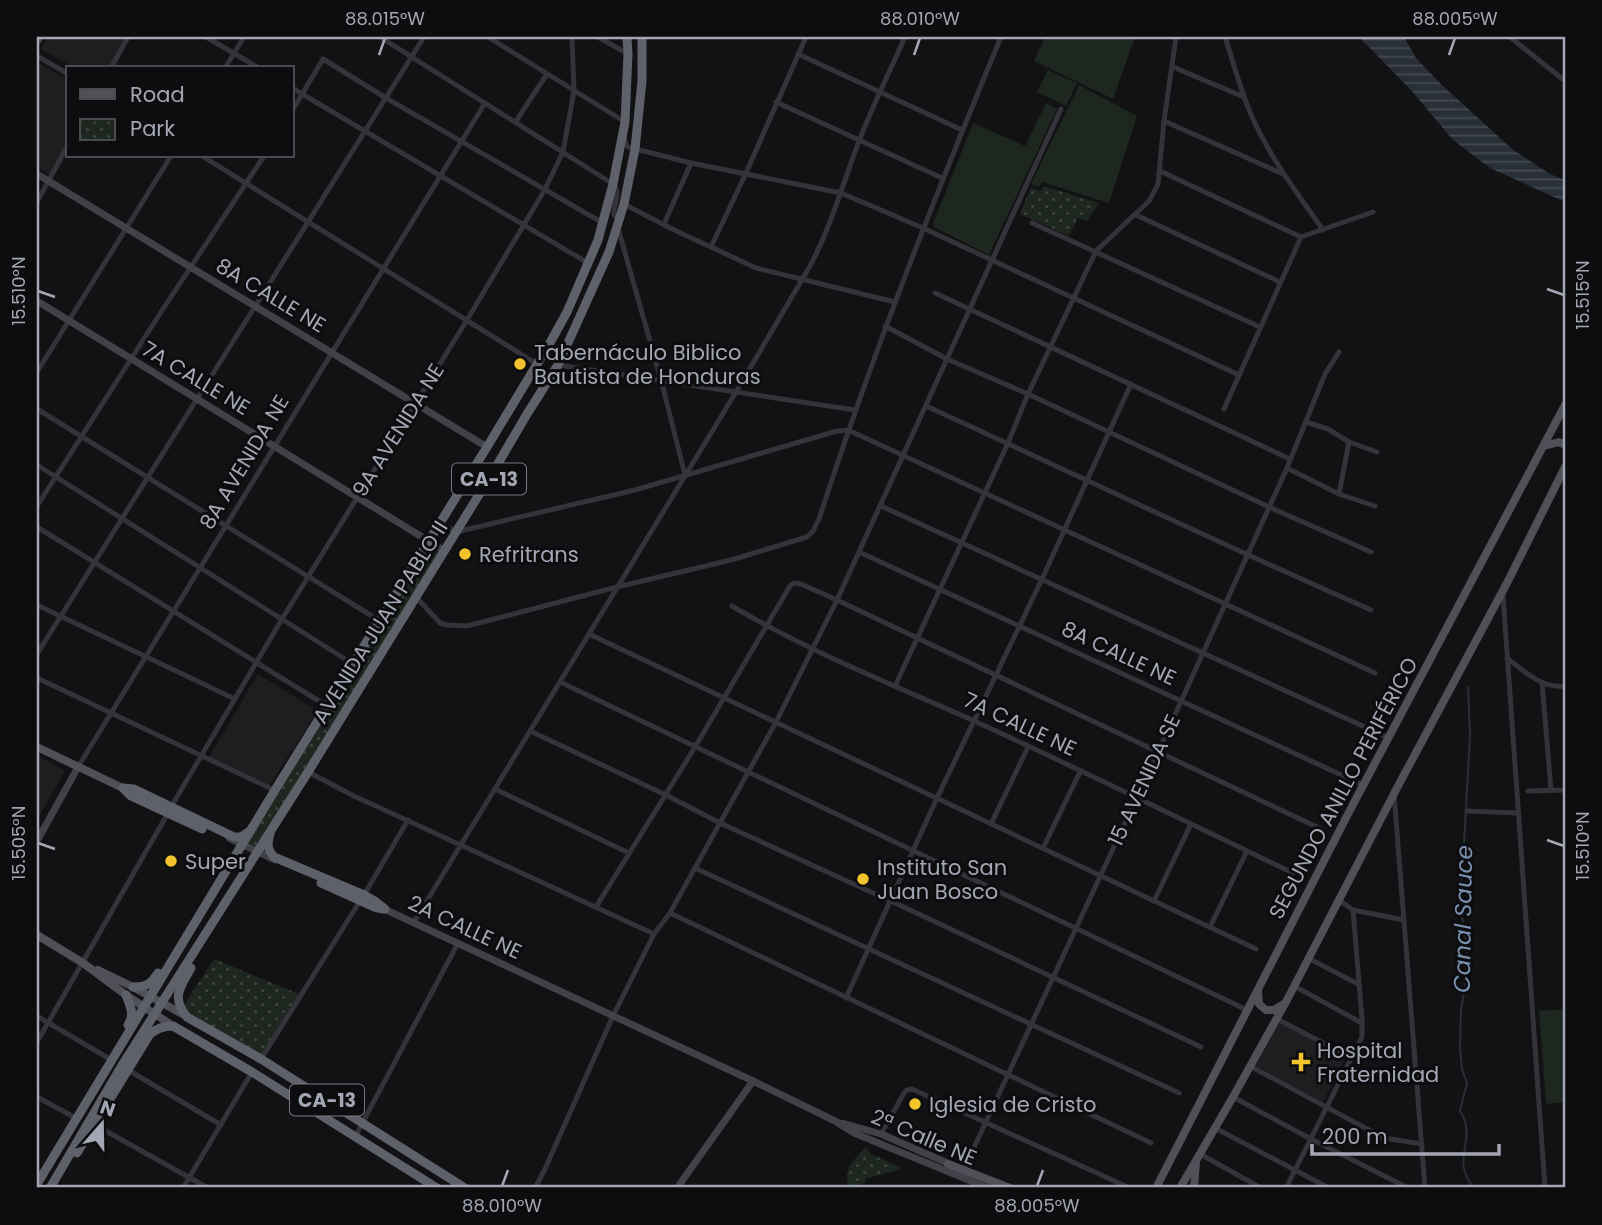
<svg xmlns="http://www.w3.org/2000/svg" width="1602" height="1225" viewBox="0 0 1602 1225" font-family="Poppins,sans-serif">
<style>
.built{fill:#1e1e21}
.grass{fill:#1e2620}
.park{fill:url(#park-dots)}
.water{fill:url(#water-rules)}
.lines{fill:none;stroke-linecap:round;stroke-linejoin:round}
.stream{stroke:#292f37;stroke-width:2}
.street{stroke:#333339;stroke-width:5}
.secondary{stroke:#414249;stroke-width:7}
.primary{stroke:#4f5058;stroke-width:8}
.highway{stroke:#5f616a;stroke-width:9}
.ticks{fill:none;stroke:#a3a7b4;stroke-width:2.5}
.poi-dot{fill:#f1c42d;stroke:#0d0d0f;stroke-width:2.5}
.labels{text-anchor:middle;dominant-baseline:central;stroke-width:6;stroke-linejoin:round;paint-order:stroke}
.shield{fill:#0d0d0f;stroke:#767982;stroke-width:2}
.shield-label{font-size:19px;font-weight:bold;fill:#a3a7b4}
.street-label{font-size:21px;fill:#a3a7b4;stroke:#0d0d0f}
.poi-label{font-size:21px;fill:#a3a7b4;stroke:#0d0d0f;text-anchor:start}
.water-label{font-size:23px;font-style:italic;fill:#7a91b0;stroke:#0d0d0f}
.neatline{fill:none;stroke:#a3a7b4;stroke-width:2.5}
.ticks-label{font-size:18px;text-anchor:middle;fill:#a3a7b4}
</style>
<defs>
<pattern id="park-dots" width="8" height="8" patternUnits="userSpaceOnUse" patternTransform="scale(1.75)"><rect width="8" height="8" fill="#1e2620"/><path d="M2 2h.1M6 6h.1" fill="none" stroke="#3c433e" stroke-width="1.8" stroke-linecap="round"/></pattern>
<pattern id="water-rules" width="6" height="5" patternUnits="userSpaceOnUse" patternTransform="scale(1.75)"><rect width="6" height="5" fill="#292f37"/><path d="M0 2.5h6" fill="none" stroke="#454a52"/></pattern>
</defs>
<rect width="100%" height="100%" fill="#121214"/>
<g class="built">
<path d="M 48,37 L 129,37 L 110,68 L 75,68 L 41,49 Z"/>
<path d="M 37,62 L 68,80 L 68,147 L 51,176 L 37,167 Z"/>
<path d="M 258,674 L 318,711 L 269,786 L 209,757 Z"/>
<path d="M 37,755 L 65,771 L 37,820 Z"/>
<path d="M 1279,1022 L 1346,1057 L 1323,1102 L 1255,1066 Z"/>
</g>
<g class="grass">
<path d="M 1045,37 L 1135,37 L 1113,99 L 1034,61 Z"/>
<path d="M 1048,70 L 1077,83 L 1066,106 L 1037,92 Z"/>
<path d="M 1079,85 L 1137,116 L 1109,203 L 1042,182 L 1039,187 L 1031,184 Z"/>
<path d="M 1046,103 L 1057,109 L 989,255 L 932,226 L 973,123 L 1025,146 Z"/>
<path d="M 1565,1009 L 1565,1102 L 1546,1104 L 1539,1011 Z"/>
</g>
<g class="park">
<path d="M 1044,186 L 1099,203 L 1087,221 L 1078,218 L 1069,236 L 1020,214 L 1031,187 L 1040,191 Z"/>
<path d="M 429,541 L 445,551 L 259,848 L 245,841 Z"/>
<path d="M 214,959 L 299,994 L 261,1055 L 222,1034 L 182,1008 Z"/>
<path d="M 866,1146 L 871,1154 L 899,1167 L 901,1169 L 865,1179 L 865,1183 L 849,1188 C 842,1167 854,1162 866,1146 Z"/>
</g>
<path class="water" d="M 1359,37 L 1404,37 L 1416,58 L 1441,84 L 1512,149 L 1550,174 L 1565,180 L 1565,202 L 1490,168 L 1452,139 L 1411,90 Z"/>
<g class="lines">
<path class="stream" d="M 1468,687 L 1470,735 L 1461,898 L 1462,917 L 1467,946 L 1465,987 L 1461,1009 L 1460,1047 L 1462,1069 L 1467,1083 L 1460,1110 C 1460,1111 1465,1120 1465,1121 C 1472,1146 1452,1162 1474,1188"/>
<g class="street">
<path d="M 206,37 L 259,68"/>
<path d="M 380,37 L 613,184 C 622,194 613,203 614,215 L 619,219"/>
<path d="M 488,37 L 625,122"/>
<path d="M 598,37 L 628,54"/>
<path d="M 1225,37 C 1234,64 1241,93 1253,119 C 1271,159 1298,194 1323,230"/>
<path d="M 1510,37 L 1565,81"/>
<path d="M 798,54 L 962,130"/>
<path d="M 37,56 L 68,74"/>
<path d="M 1173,67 L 1244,97"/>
<path d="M 111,68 L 128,37"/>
<path d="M 225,68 L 244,37"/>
<path d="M 292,88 L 588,263"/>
<path d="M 776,102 L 942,178"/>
<path d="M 292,111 L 323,59 L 386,98 L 603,223"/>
<path d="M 516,121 L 547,74"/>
<path d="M 1164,121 L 1283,174"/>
<path d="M 624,137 L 626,145 L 628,147 L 691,163 L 841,193 L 923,228 L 1239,375"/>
<path d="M 202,156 L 537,364"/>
<path d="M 1160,171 L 1301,237"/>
<path d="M 37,202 L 68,145"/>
<path d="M 624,204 L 670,228 L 756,268 L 895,302"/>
<path d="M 1136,215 L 1280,282"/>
<path d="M 1032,223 L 1260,327"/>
<path d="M 664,224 L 691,163"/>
<path d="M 618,228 L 661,380 L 685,475"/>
<path d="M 711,247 L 746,173 L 806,37"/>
<path d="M 935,293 L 1290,459"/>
<path d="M 885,326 L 947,359 L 1028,394 L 1269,507 L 1371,552"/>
<path d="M 558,365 L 855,410"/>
<path d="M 37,372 L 171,156"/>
<path d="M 926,406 C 1075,474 1222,545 1371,610"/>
<path d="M 37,409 L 380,621"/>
<path d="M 1224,409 L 1301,237 L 1373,212"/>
<path d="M 1306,422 L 1328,429 L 1349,442 L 1377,452"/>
<path d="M 37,465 L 353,664"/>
<path d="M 1287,468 L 1339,494 L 1375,506"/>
<path d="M 1339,494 L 1349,442"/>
<path d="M 37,506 L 161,312 L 264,156"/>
<path d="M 881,506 L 1389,738"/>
<path d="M 440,523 L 456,532 L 635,490 L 837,431 L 848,430 L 1375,673"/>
<path d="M 37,527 L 327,706"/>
<path d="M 859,552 L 1363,785"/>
<path d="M 1503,595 L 1545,1188"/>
<path d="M 416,597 L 440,623 L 447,625 L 467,626 L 617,587 L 731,560 L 807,537 L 813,531 L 819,519 C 872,355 935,196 1001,37"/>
<path d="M 37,605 L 235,699"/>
<path d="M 732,606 C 808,651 891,684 972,720 C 1080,769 1186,822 1293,873"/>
<path d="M 589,634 L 1256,949"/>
<path d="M 37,654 L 424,37"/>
<path d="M 1507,658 C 1524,671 1542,689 1565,686"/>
<path d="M 37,678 L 274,790"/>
<path d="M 560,682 L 1247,1010"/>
<path d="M 1542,682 L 1551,790"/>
<path d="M 895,686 L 1008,443 L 1028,394 L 1096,251 L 1149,201 L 1158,184 L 1164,121 L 1176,37"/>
<path d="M 530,731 L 666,795 L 720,823 L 893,902 L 1201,1047"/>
<path d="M 78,767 L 485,103"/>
<path d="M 308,772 L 354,796 L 654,934"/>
<path d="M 495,789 L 629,853"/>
<path d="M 1528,791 L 1565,790"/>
<path d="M 1394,794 L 1425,1188"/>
<path d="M 171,807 L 282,619 L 467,320 L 544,191 L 563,152 L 574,91 L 572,37"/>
<path d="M 1467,811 L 1518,813"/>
<path d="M 991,824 L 1028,747"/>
<path d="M 1043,848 L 1080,772"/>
<path d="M 695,868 L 1179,1093"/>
<path d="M 364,895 L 408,820"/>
<path d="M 1339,900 L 1353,910 L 1404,920"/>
<path d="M 1154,901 L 1191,824"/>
<path d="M 596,907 L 695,747 L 790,586 L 794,583 L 801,584 L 837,600 L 1321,829"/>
<path d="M 670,913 L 1151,1143"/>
<path d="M 414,922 L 736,392 L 810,266 C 831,227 843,183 859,141 C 873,105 890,71 905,37"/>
<path d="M 1210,927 L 1247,851"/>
<path d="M 1308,958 L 1358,984"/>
<path d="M 1294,986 L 1362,1023"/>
<path d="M 846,998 L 937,798 L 1042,579 L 1131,384"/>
<path d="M 37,1016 L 108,1058"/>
<path d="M 1277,1019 L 1352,1058"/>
<path d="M 37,1042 L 168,813"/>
<path d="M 261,1059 L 360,901"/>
<path d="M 1250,1066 L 1384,1138 L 1422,1144"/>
<path d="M 128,1070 L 221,1125"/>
<path d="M 37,1097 L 72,1116"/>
<path d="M 1233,1097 L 1311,1139 L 1408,1188"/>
<path d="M 95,1125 L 208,1188"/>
<path d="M 1215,1128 L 1329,1188"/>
<path d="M 881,1134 L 904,1093 L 907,1090 L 912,1089 L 1130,1188"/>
<path d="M 355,1137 L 458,943"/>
<path d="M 1200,1154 L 1261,1188"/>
<path d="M 964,1169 L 1158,752 L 1287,468 L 1325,374 L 1339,352"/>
<path d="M 183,1188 L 252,1072"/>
<path d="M 535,1188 L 545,1169 L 613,1016 L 654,934 L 670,913 L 776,722 L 837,600 L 1061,109"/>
<path d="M 1286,1188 L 1362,1037 L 1362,1019 L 1353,910"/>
</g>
<g class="secondary">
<path d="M 37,42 L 40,37"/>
<path d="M 37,174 L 487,447"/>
<path d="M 37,301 L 445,551"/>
<path d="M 229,838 L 275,860"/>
<path d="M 37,841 L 78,767"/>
<path d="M 382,908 L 753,1081 L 835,1121 L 854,1133 L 988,1188"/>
<path d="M 842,1123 L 881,1134 L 952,1165"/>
<path d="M 677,1188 L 753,1081"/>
</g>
<g class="primary">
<path d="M 1544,446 L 1559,442 L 1565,445"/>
<path d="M 37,747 L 129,791"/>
<path d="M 37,935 L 83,963 L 126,995 L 173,1026"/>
<path d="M 98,970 L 133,987 L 186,1016"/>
<path d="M 1258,991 L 1259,1004 L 1266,1010 L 1274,1010 L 1284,1004"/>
<path d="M 948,1164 L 1010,1188"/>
<path d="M 1156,1188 L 1349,812 L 1565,405"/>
<path d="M 1180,1188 L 1233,1097 L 1287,1000 L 1398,786 L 1507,583 L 1565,467"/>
<path d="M 1194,1188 L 1196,1163"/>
</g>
<g class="highway">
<path d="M 123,788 L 134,789 L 234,837 L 241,837 L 250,831"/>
<path d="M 124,789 L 131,796 L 202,829"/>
<path d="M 270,834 C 267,844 267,849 274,857 L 364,895 L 376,902 L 385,909"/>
<path d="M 321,883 L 374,907 L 383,909"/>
<path d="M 191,968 C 180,987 171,998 187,1017 L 261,1059 L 465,1188"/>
<path d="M 133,987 C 147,987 151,984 158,973"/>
<path d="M 126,995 C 130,1005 135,1015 128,1025"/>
<path d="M 77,1153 L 150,1034 C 157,1028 164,1026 173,1026 L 252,1072 L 437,1188"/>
<path d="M 37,1184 L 275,790 L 487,447 L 551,341 L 567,312 L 598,240 L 613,184 L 625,122 L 628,54 L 627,37"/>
<path d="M 50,1188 L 121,1067 L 308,772 L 493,472 L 527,414 L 558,365 L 609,252 L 624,204 L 635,149 L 642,81 L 642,37"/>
</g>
</g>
<path class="ticks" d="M 379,55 L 385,38M 914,55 L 920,38M 1449,55 L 1455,38M 1547,289 L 1564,295M 38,291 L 55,297M 1547,840 L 1564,846M 38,843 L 55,849M 502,1186 L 508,1170M 1037,1186 L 1043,1170"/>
<g class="poi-dot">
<circle cx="520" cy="364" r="7"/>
<circle cx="465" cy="554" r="7"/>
<circle cx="171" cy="861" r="7"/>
<circle cx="863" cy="879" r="7"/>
<path d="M1297.5 1051.5h7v7h7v7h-7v7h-7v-7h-7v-7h7z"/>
<circle cx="915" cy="1104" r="7"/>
</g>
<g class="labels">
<g class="shield">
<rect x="452" y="463.5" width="74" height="31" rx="5"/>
<rect x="290" y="1084.5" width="74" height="31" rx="5"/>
</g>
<g class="shield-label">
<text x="489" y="479">CA-13</text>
<text x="327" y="1100">CA-13</text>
</g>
<g class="street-label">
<text transform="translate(271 295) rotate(31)">8A CALLE NE</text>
<text transform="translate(196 378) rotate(31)">7A CALLE NE</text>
<text transform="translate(398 430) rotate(-58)">9A AVENIDA NE</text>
<text transform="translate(244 462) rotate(-59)">8A AVENIDA NE</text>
<text transform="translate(380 622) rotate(-58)">AVENIDA JUAN PABLO II</text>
<text transform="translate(1119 653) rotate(25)">8A CALLE NE</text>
<text transform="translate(1020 724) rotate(25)">7A CALLE NE</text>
<text transform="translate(1144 780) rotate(-65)">15 AVENIDA SE</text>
<text transform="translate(1343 788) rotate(-62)">SEGUNDO ANILLO PERIFÉRICO</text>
<text transform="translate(465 927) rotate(25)">2A CALLE NE</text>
<text transform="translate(924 1137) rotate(23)">2ª Calle NE</text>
</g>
<g class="poi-label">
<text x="534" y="352">Tabernáculo Biblico<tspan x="534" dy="24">Bautista de Honduras</tspan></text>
<text x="479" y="554">Refritrans</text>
<text x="185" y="861">Super</text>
<text x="877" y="867">Instituto San<tspan x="877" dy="24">Juan Bosco</tspan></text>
<text x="1317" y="1050">Hospital<tspan x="1317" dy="24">Fraternidad</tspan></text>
<text x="929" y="1104">Iglesia de Cristo</text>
</g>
<g class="water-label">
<text transform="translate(1463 919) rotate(-89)">Canal Sauce</text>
</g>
</g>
<rect width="1602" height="1225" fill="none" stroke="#0d0d0f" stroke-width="77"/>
<rect x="66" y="66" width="228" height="91" fill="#0d0d0f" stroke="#494b51" stroke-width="2"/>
<rect x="80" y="89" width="35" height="10" fill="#4f5058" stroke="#494b51" stroke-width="2"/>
<text x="130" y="102" font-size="21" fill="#a3a7b4">Road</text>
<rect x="80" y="119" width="35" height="21" fill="url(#park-dots)" stroke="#494b51" stroke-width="2"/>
<text x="130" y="136" font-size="21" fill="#a3a7b4">Park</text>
<g transform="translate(102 1124) rotate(20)" stroke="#0d0d0f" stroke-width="5" paint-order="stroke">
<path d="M0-5L12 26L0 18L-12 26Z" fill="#a3a7b4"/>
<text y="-10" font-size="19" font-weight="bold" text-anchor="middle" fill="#a3a7b4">N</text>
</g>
<path d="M1312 1144v10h187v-10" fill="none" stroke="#a3a7b4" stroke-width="3.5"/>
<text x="1322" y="1144" font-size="21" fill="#a3a7b4" stroke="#0d0d0f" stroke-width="5" paint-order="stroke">200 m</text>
<rect x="38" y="38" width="1526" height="1148" class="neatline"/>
<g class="ticks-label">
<text x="385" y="25">88.015°W</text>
<text x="920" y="25">88.010°W</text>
<text x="1455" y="25">88.005°W</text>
<text transform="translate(19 291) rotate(-90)" y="6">15.510°N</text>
<text transform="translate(1583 295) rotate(-90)" y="6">15.515°N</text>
<text transform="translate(19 843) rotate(-90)" y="6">15.505°N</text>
<text transform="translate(1583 846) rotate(-90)" y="6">15.510°N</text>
<text x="502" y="1212">88.010°W</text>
<text x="1037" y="1212">88.005°W</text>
</g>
</svg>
